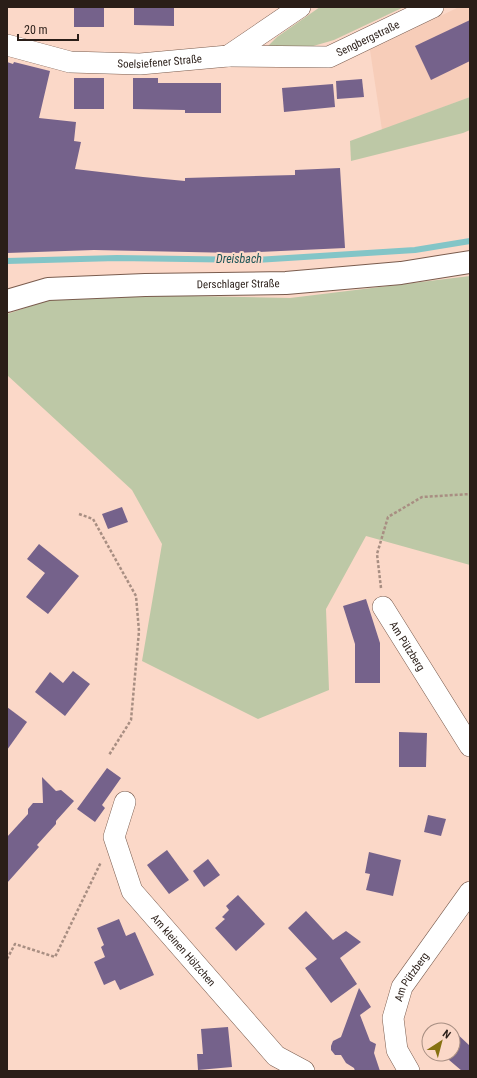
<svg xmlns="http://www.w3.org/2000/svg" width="477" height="1078" viewBox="0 0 477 1078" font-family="'Roboto Condensed',sans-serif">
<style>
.built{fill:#f7cdb9}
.green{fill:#bdc8a6}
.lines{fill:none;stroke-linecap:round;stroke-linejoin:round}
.stream{stroke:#83c5c7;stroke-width:6}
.building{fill:#75628b}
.minor-casing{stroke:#7a5c4e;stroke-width:22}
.secondary-casing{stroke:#7a5c4e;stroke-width:24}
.path{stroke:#a88e82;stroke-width:2.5;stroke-dasharray:3 2;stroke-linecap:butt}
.minor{stroke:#fff;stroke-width:21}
.secondary{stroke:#fff;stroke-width:22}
.labels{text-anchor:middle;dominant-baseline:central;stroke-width:4;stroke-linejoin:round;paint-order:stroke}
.street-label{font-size:11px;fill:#2a1e18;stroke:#fbd8c8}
.water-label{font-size:12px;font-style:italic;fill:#1c5557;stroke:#fbd8c8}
</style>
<rect width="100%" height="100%" fill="#fbd8c8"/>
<path class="built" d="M 459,7 L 470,7 L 470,97 L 382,130 L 370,50 Z"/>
<g class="green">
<path d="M 320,7 L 404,7 L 334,40 L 303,49 L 268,46 L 277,37 Z"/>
<path d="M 470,97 L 470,130 L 463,133 L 351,161 L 350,141 Z"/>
<path d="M 470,276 L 470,565 L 366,536 L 326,609 L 329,690 L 258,719 L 142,661 L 162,544 L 132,490 L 7,375 L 7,314 L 52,299 L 141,295 L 290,298 Z"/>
</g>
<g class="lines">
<path class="stream" d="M 7,261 L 117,258 L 256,260 L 415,250 L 470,241"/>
</g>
<g class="building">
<rect x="74" y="7" width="30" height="20"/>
<path d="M 134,7 L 174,7 L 174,26 L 134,25 Z"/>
<path d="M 470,20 L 470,61 L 431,80 L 415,46 Z"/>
<path d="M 7,62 L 13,64 L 14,62 L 50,71 L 39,118 L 76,122 L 74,141 L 81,142 L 75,169 L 143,177 L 185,181 L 185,178 L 295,175 L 295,170 L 340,168 L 345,248 L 236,253 L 94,250 L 7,253 Z"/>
<rect x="74" y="78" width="30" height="31"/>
<path d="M 133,78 L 158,78 L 158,83 L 221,83 L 221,113 L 185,113 L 185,110 L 133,109 Z"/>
<path d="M 362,79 L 364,97 L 337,99 L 336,81 Z"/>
<path d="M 333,84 L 335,107 L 284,112 L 282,88 Z"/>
<path d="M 122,507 L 128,522 L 108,529 L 102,514 Z"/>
<path d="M 39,544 L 79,576 L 48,614 L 26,597 L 45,573 L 27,559 Z"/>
<path d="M 366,599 L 380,643 L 380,683 L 355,683 L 355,644 L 343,606 Z"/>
<path d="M 73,671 L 90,684 L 65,716 L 35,692 L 50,672 L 63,683 Z"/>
<path d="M 7,707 L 27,722 L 7,750 Z"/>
<path d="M 399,732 L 427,733 L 426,767 L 399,767 Z"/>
<path d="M 107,768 L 121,778 L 102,805 L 105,808 L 95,822 L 77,809 Z"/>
<path d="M 42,777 L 56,791 L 61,790 L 74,801 L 56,821 L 56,824 L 37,845 L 39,847 L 7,883 L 7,837 L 28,814 L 28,809 L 33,803 L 43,803 Z"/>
<path d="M 428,815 L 446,819 L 441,836 L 424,832 Z"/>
<path d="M 167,850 L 189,880 L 169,894 L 147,865 Z"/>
<path d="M 369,852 L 401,860 L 393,896 L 366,890 L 370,874 L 365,873 Z"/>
<path d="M 208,859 L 220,875 L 204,887 L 193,871 Z"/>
<path d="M 238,895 L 265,924 L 236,951 L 215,928 L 225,919 L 222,917 L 229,910 L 226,906 Z"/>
<path d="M 306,911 L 333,940 L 346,931 L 361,942 L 340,958 L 357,984 L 331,1003 L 305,968 L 317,959 L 288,928 Z"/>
<path d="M 119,919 L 126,936 L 135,932 L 154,975 L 120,990 L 115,980 L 104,985 L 94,962 L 105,957 L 101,947 L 104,945 L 97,928 Z"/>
<path d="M 359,988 L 371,1007 L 360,1015 L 370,1041 L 376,1044 L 374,1053 L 380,1071 L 355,1071 L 354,1068 L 346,1063 L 341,1055 L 335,1055 L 331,1050 L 331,1046 L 333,1041 L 341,1037 Z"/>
<path d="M 228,1027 L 232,1067 L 198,1070 L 197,1054 L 203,1054 L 201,1029 Z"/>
<path d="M 453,1030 L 470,1046 L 470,1071 L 462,1071 L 442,1054 L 453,1054 Z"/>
</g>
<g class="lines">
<defs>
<g id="minor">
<path id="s1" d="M 7,45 L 70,62 L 140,64 L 228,56 L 300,7"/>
<path id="s2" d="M 228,56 L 329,57 L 433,7"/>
<path id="s3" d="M 383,607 L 470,746"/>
<path id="s4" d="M 125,802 L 114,837 L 132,891 L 276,1056 L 304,1071"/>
<path id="s5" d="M 409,1071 L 397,1050 L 393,1018 L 402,987 L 470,892"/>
</g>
<g id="secondary">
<path id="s6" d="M 7,301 L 48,289 L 145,285 L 286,283 L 401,273 L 470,262"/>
</g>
</defs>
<use href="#minor" class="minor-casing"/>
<use href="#secondary" class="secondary-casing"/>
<g class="path">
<path d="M 79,514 L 93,519 L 136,596 L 139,631 L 131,720 L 109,755"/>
<path d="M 381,588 L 377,554 L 388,517 L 422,497 L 470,494"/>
<path d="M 7,959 L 15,944 L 55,957 L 101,862"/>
</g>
<use href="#minor" class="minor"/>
<use href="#secondary" class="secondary"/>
</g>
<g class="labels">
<g class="street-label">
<text stroke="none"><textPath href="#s2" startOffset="144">Sengbergstraße</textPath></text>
<text stroke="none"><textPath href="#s1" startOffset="155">Soelsiefener Straße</textPath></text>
<text stroke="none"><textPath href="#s6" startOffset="233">Derschlager Straße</textPath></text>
<text stroke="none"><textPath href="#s3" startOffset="46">Am Pützberg</textPath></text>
<text stroke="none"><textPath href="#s4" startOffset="172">Am kleinen Hölzchen</textPath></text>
<text stroke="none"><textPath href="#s5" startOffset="102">Am Pützberg</textPath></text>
</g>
<g class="water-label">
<text x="239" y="259">Dreisbach</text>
</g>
</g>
<rect width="477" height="1078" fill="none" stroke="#2a1e18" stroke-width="16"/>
<g transform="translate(441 1042) rotate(36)"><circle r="19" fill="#fbd8c8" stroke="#a78e82"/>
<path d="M0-3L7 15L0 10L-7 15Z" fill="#867111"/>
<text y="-6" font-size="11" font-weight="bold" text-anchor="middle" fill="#2a1e18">N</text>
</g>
<path d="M18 34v6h60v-6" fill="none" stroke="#2a1e18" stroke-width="2"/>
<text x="24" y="34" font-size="12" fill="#2a1e18" stroke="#fbd8c8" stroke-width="3" paint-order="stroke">20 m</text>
</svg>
